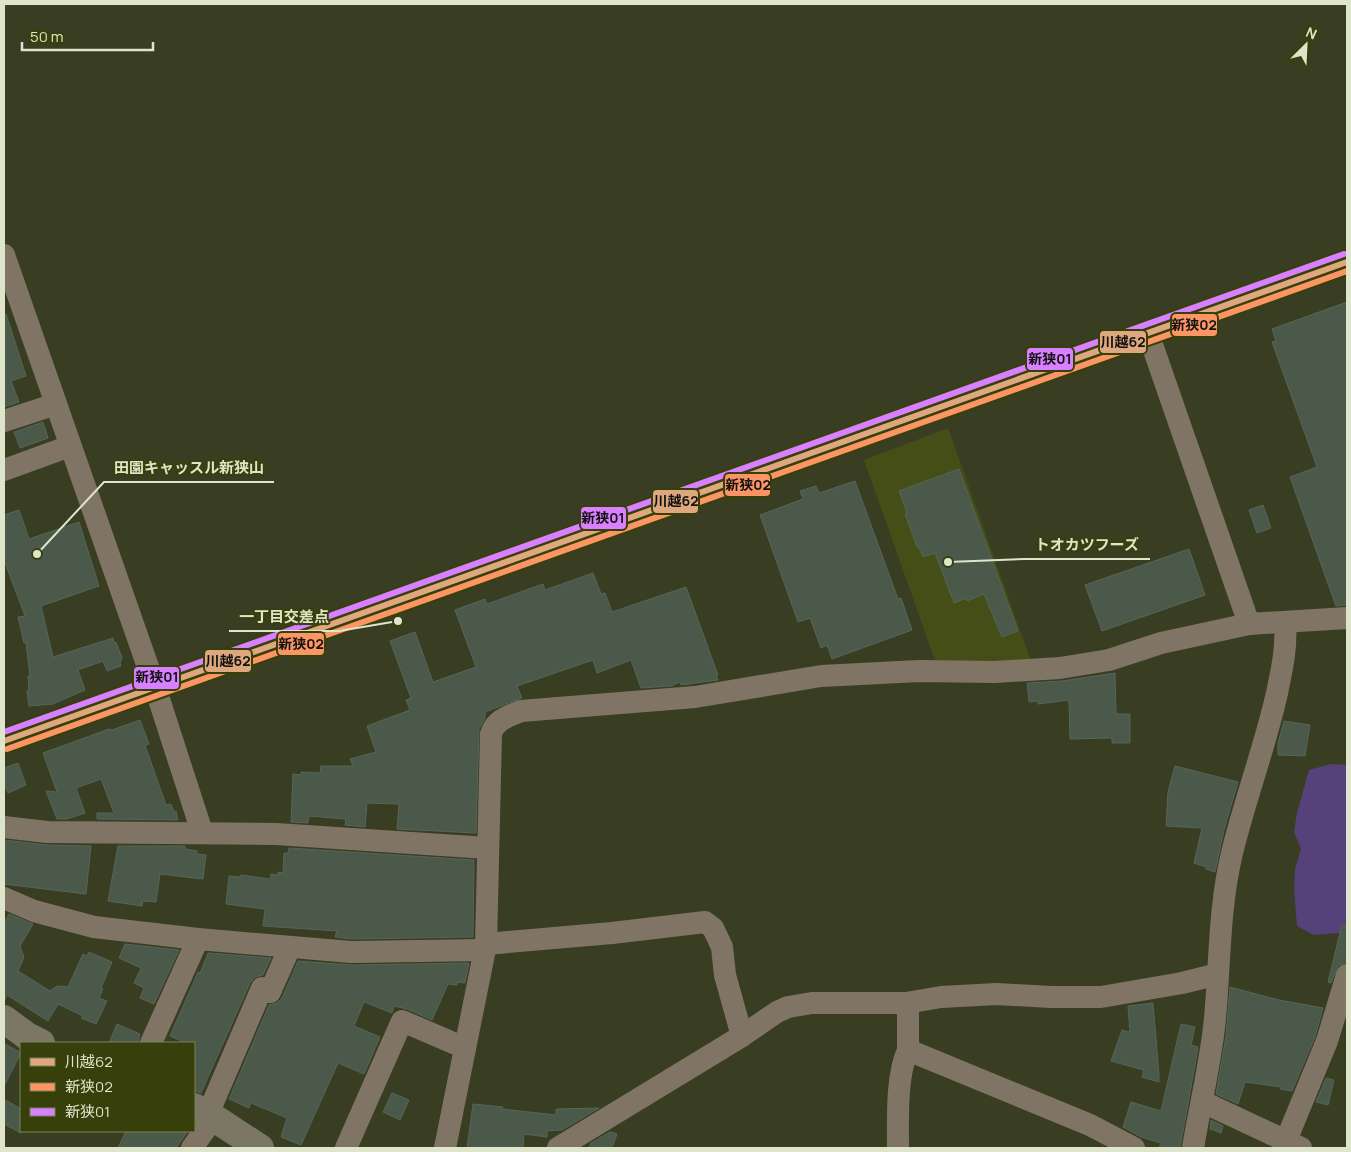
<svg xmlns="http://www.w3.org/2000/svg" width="1351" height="1152" viewBox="0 0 1351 1152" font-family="Manrope,'Noto Sans JP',sans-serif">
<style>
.built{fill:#454e16}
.green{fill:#56417a}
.building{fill:#4a5949;stroke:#566657}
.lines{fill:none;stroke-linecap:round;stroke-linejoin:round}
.minor{stroke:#807564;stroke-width:22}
.major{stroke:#7c7764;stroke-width:28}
.bus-1-casing{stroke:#37400b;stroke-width:10}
.bus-2-casing{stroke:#37400b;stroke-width:10}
.bus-3-casing{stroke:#37400b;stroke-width:10}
.bus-1{stroke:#dfa77e;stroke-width:6}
.bus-2{stroke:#fb9564;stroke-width:6}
.bus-3{stroke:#d880ff;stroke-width:6}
.leader{fill:none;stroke:#dee5ca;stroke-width:2}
.callout-dot{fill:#dee5ca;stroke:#37400b;stroke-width:2}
.callout-label{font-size:15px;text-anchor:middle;font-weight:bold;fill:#dee5ca;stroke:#37400b;stroke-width:4;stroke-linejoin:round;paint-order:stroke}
.line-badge{stroke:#37400b;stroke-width:2}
.pale-badge-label{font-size:14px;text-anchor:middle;font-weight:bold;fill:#111}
</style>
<rect width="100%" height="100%" fill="#393e23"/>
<path class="built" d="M 948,428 L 1032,664 L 937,666 L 864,460 Z"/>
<path class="green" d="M 1331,764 L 1347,765 L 1347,936 L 1338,933 L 1314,935 L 1297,926 L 1294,889 L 1295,869 L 1301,849 L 1294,832 L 1297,813 L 1309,770 Z"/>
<g class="building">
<path d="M 1347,302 L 1347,605 L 1336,606 L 1290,477 L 1317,467 L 1272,342 L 1276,341 L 1272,329 Z"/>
<path d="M 6,314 L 26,376 L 11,381 L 19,402 L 4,407 L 4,315 Z"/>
<path d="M 43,422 L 48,438 L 20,448 L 14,432 Z"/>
<path d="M 959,469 L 1018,631 L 1002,637 L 984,594 L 967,601 L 966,598 L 954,603 L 935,553 L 923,557 L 919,547 L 917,547 L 905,514 L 907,513 L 899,491 Z"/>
<path d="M 855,481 L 898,599 L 901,598 L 912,630 L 832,659 L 827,645 L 821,648 L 810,618 L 798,622 L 760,515 L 803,499 L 800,491 L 816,486 L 819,493 Z"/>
<path d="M 1263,505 L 1271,528 L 1257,533 L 1249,510 Z"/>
<path d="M 19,510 L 29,539 L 79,522 L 99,586 L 41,606 L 53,657 L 113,638 L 114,643 L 116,642 L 122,658 L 120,663 L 121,666 L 107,671 L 103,661 L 78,670 L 85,690 L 53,704 L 29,706 L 27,691 L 29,690 L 28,676 L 30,676 L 26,642 L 24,643 L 18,617 L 25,616 L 4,560 L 4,515 Z"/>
<path d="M 1189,549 L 1205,595 L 1102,631 L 1085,585 Z"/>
<path d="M 593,573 L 601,594 L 605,593 L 612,612 L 686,587 L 718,675 L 716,675 L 718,680 L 681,685 L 680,682 L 671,686 L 641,688 L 631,660 L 597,673 L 593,660 L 517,686 L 522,698 L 485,712 L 485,718 L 479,729 L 476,833 L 397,829 L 399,804 L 367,803 L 365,827 L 345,825 L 346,819 L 309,816 L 308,823 L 291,822 L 293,774 L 301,775 L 301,772 L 320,773 L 321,766 L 353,766 L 350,759 L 376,752 L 367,726 L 410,710 L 406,700 L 411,698 L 390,641 L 415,632 L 433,682 L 476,667 L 455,610 L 485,599 L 487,604 L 543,584 L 545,590 Z"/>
<path d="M 1115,673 L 1116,714 L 1130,714 L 1130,743 L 1112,743 L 1112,738 L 1070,739 L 1069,700 L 1038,704 L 1038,701 L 1029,702 L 1027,683 L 1062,681 Z"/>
<path d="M 140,720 L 149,744 L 145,745 L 166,805 L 171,804 L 174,812 L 176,811 L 178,820 L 97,819 L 97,813 L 114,813 L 101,779 L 76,788 L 85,813 L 67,819 L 57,819 L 46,791 L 57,792 L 43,753 L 109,729 L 112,730 Z"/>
<path d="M 1284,721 L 1310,725 L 1305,756 L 1278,755 L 1278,743 Z"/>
<path d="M 18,763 L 26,785 L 8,793 L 4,783 L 4,768 Z"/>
<path d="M 1175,766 L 1238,782 L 1224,830 L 1215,872 L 1206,869 L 1206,867 L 1194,863 L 1202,828 L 1166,826 L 1168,792 Z"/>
<path d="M 4,840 L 47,845 L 91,846 L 86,894 L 4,884 Z"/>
<path d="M 118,846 L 185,846 L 185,849 L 197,851 L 197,854 L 206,855 L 203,879 L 160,874 L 156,902 L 143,901 L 142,906 L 108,901 Z"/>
<path d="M 289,848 L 474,860 L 473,937 L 351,939 L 335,937 L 337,931 L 263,926 L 265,909 L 226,904 L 229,876 L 240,877 L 241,875 L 270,879 L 271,874 L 278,875 L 278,872 L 283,873 L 284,853 L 288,853 Z"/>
<path d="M 9,914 L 33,924 L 20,946 L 24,957 L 18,971 L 50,991 L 57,986 L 68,987 L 83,954 L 87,956 L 89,952 L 112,962 L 101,988 L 103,989 L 99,998 L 107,1001 L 96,1024 L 81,1018 L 83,1016 L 58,1004 L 48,1021 L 7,995 L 4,1002 L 4,923 Z"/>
<path d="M 1342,925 L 1347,926 L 1347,962 L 1338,966 L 1331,983 L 1328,982 Z"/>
<path d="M 125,944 L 179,950 L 154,1004 L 140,998 L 144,988 L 134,983 L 141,968 L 119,958 Z"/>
<path d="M 208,953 L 271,958 L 263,975 L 255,977 L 250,983 L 201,1093 L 194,1091 L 194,1043 L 186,1043 L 170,1036 L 198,972 L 200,973 Z"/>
<path d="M 298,961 L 351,965 L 469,963 L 465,983 L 457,982 L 457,985 L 448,984 L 432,1020 L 407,1009 L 394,1006 L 392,1013 L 364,1002 L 354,1026 L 380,1037 L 364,1074 L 338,1063 L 301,1145 L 281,1137 L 287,1118 L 251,1103 L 249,1108 L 229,1099 L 269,1005 L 277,1003 L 282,998 Z"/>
<path d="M 1230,987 L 1279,1000 L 1323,1008 L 1315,1037 L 1292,1091 L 1280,1089 L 1281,1087 L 1245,1082 L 1238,1104 L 1216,1094 L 1226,1036 Z"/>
<path d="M 1153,1003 L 1159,1075 L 1159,1082 L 1142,1077 L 1144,1070 L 1111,1061 L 1122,1030 L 1130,1032 L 1128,1006 Z"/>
<path d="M 117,1024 L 140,1034 L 138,1043 L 109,1043 Z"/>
<path d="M 1181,1024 L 1195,1027 L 1191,1045 L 1198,1047 L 1195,1065 L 1180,1148 L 1159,1148 L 1161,1143 L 1141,1137 L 1123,1127 L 1131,1102 L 1161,1111 Z"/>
<path d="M 4,1043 L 21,1053 L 4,1086 Z"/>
<path d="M 1326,1078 L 1334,1080 L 1328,1105 L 1316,1102 Z"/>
<path d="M 392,1093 L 409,1100 L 400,1120 L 383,1112 Z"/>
<path d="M 4,1099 L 21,1109 L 21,1133 L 4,1124 Z"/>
<path d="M 473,1104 L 503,1107 L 502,1109 L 556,1115 L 556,1109 L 599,1108 L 562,1130 L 547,1131 L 547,1137 L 524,1134 L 523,1148 L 467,1148 Z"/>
<path d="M 1211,1120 L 1223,1126 L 1221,1133 L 1210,1129 Z"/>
<path d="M 126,1131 L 188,1131 L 176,1148 L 118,1148 Z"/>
<path d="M 610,1132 L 617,1134 L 612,1148 L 589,1148 L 591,1143 Z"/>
</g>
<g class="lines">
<g class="minor">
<path d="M 4,255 L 155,687 L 202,832"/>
<path d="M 1148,333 L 1249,624"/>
<path d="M 4,421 L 56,404"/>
<path d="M 4,470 L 70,446"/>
<path d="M 4,741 L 1347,262"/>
<path d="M 4,827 L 47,832 L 276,834 L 487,848"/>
<path d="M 4,898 L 34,911 L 94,927 L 198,939 L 351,952 L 485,950"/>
<path d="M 486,944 L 612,933 L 705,922 L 713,928 L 722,947 L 725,975 L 742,1036 L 777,1012 L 788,1007 L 812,1003 L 906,1003 L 941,997 L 997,994 L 1051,997 L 1101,997 L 1182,983 L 1218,974"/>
<path d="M 908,1003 L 908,1050 L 1090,1125 L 1134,1148"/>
<path d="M 151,1043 L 198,939"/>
<path d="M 1203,1102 L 1301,1148"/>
<path d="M 208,1114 L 262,988 L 270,992 L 290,947"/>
<path d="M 192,1148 L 214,1117"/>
<path d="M 346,1148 L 402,1021 L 465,1048"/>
<path d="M 445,1148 L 486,944 L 491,734 C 495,720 509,716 521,711 L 695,697 L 821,676 L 919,671 L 995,672 L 1060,668 L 1109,660 L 1161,643 L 1249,624 L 1347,618"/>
<path d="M 558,1148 L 742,1036"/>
<path d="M 898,1148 C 898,1120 896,1076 908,1050"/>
<path d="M 1193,1148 C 1200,1105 1211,1062 1215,1018 C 1220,963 1219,907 1232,853 C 1245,799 1265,747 1277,693 C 1282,669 1287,647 1285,622"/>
<path d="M 1283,1148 L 1327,1041 L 1347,975"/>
</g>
<g class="major">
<path d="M 4,1019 L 27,1036 L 41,1043"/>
<path d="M 194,1107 L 208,1114 L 260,1148"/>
</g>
<defs>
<path id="bus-1" d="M 4,741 L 1347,262"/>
<path id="bus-2" d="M 7,749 L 1347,271"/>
<path id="bus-3" d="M 4,732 L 1344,254"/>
</defs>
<use href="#bus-1" class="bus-1-casing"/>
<use href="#bus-2" class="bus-2-casing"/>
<use href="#bus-3" class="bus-3-casing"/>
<use href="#bus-1" class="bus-1"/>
<use href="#bus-2" class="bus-2"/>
<use href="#bus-3" class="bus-3"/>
</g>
<path class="leader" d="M37 554L104 482H274M948 562L1025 559H1150M398 621L339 631H229"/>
<g class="callout-dot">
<circle cx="37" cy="554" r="5"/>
<circle cx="948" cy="562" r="5"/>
<circle cx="398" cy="621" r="5"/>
</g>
<g class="callout-label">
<text x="189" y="473">田園キャッスル新狭山</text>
<text x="1087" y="550">トオカツフーズ</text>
<text x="284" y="622">一丁目交差点</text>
</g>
<g class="line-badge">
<rect x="1171" y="313" width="47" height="24" rx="5" fill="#fb9564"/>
<rect x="1099" y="330" width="48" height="24" rx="5" fill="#dfa77e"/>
<rect x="1026" y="347" width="48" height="24" rx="5" fill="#d880ff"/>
<rect x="724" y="473" width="47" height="24" rx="5" fill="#fb9564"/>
<rect x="652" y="489" width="47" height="25" rx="5" fill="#dfa77e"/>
<rect x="580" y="506" width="47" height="24" rx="5" fill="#d880ff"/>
<rect x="277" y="632" width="48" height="24" rx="5" fill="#fb9564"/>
<rect x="204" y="649" width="48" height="24" rx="5" fill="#dfa77e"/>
<rect x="133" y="666" width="47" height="24" rx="5" fill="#d880ff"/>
</g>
<g class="pale-badge-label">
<text x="1194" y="330">新狭02</text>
<text x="1123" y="347">川越62</text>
<text x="1050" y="364">新狭01</text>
<text x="748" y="490">新狭02</text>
<text x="676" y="506">川越62</text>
<text x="603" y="523">新狭01</text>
<text x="301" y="649">新狭02</text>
<text x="228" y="666">川越62</text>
<text x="157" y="682">新狭01</text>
</g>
<rect width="1351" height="1152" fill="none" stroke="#dee5ca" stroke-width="10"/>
<rect x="20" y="1042" width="175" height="90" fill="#37400b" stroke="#7a8257"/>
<rect x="30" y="1058" width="25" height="8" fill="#dfa77e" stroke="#7a8257"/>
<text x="65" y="1067" font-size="15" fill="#dee5ca">川越62</text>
<rect x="30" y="1083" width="25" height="8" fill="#fb9564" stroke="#7a8257"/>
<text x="65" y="1092" font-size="15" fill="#dee5ca">新狭02</text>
<rect x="30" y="1108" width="25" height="8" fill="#d880ff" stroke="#7a8257"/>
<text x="65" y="1117" font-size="15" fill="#dee5ca">新狭01</text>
<g transform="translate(1306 45) rotate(24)" stroke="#37400b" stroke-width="4" paint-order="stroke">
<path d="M0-4L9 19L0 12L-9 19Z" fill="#dee5ca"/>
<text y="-8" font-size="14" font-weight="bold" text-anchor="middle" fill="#dee5ca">N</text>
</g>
<path d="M22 42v8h131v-8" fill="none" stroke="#dee5ca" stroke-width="2.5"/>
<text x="30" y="42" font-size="15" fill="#dee5ca" stroke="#37400b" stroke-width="4" paint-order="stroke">50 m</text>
</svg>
